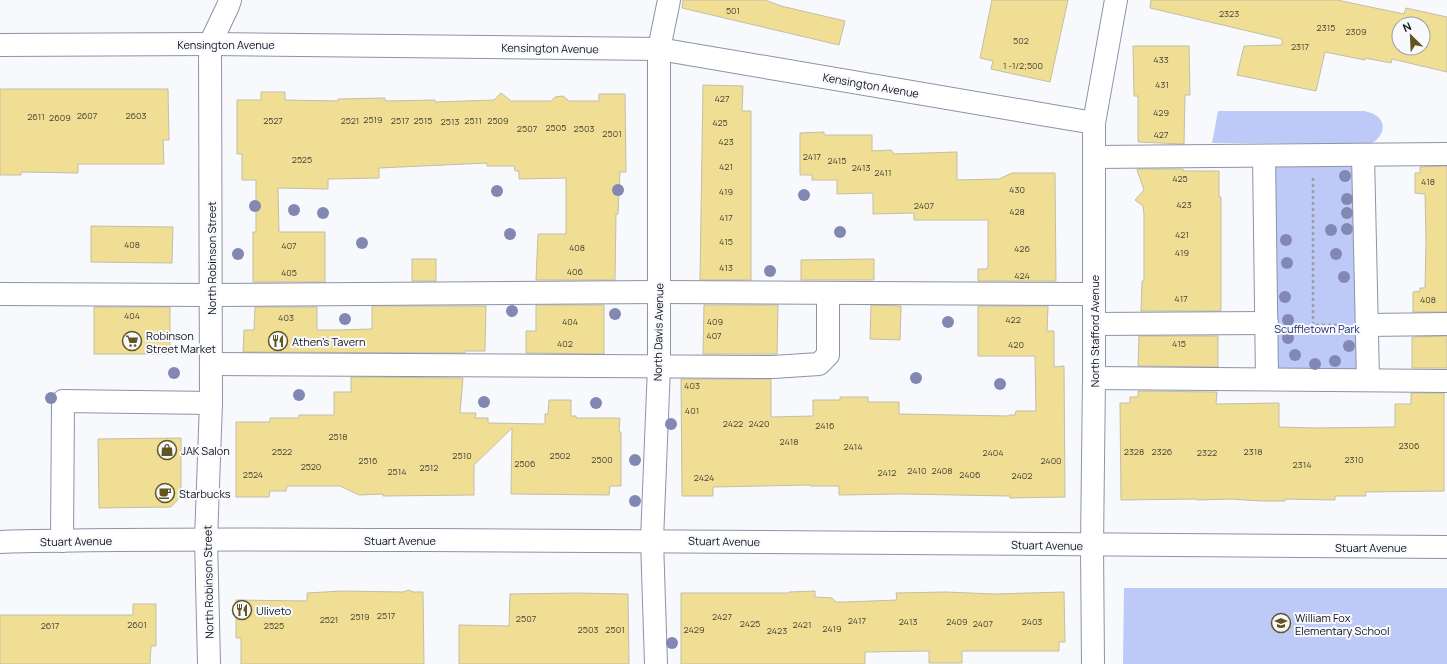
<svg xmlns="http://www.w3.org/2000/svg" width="1447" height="664" viewBox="0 0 1447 664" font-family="Manrope,sans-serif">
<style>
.green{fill:#bdc9f7}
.building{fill:#f0de94;stroke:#c3bea8;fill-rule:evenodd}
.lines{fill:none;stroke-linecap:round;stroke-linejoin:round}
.minor-casing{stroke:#8d93a7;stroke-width:24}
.path{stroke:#9d9fa4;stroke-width:2.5;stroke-dasharray:3 3;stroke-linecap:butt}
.minor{stroke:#fff;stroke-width:22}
.tree{fill:#8388b3}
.labels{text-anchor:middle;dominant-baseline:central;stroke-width:4;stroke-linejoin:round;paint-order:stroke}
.number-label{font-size:9px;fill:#484538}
.street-label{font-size:11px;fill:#10121a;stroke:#f7f9fd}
.park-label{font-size:11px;fill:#242c76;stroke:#f7f9fd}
.poi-label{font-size:11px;fill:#10121a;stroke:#f7f9fd;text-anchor:start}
</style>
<rect width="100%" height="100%" fill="#f7f9fd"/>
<g class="green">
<path d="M 1218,111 L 1365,111 C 1370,113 1374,113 1378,117 C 1388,126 1381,139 1370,144 L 1212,143 Z"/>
<path d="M 1363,155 L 1368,380 L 1267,379 L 1264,156 Z"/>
<path d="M 1124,588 L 1447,588 L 1447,664 L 1123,664 Z"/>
</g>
<g class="building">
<path d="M 683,0 L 765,0 L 781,6 L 845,21 L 839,45 L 682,8 Z"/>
<path d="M 992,0 L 1068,0 L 1050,82 L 991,69 L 993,61 L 980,58 Z"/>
<path d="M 1151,0 L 1337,0 L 1404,14 L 1406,8 L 1447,17 L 1447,72 L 1392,59 L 1391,63 L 1365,58 L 1365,60 L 1325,52 L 1316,91 L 1237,75 L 1244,46 L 1282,45 L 1282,39 L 1150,8 ZM 1399,24 L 1423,24 L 1423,48 L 1399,48 Z"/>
<path d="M 1133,46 L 1189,46 L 1190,95 L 1185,95 L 1184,144 L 1138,142 L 1138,96 L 1134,96 Z"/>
<path d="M 703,85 L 743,86 L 742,111 L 751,111 L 751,280 L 700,280 Z"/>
<path d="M 0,89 L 168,89 L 169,140 L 163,140 L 164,164 L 78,164 L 78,173 L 21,172 L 21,175 L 0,175 Z"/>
<path d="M 261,92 L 285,92 L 285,100 L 338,101 L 338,99 L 385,98 L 385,101 L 435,100 L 435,102 L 494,100 L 501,93 L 511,101 L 551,101 L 555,97 L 563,96 L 569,101 L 599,101 L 599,94 L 625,94 L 626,172 L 620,172 L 618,214 L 616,214 L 615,280 L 536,280 L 538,234 L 566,234 L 566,178 L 519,179 L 519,171 L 515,171 L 514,166 L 487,166 L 487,163 L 379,168 L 379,178 L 328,179 L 328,189 L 278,188 L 279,232 L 325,232 L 325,282 L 253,282 L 253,232 L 256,232 L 256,180 L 242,180 L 242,154 L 237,154 L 237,100 L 261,100 Z"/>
<path d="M 824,132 L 824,135 L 872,135 L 872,151 L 891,150 L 894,154 L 957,152 L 957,180 L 999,179 L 1012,173 L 1055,173 L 1056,281 L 978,281 L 978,269 L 987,269 L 988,266 L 988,220 L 914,220 L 914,213 L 873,214 L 873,193 L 837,194 L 837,180 L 812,180 L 812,175 L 800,175 L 800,133 Z"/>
<path d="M 1447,166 L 1447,312 L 1413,312 L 1413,292 L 1420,291 L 1420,288 L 1425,288 L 1426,241 L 1425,194 L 1415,193 L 1415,173 L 1420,173 L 1420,167 Z"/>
<path d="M 1138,169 L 1183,169 L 1183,171 L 1219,171 L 1219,197 L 1221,197 L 1221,311 L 1141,311 L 1142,281 L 1144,281 L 1144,215 L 1143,206 L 1135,200 L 1144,190 L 1137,170 Z"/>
<path d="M 91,226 L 173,227 L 172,263 L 91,262 Z"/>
<rect x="412" y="259" width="24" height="22"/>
<path d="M 874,259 L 874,280 L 801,280 L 801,260 Z"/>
<path d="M 536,305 L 604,305 L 604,354 L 526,353 L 526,331 L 536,331 Z"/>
<path d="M 704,305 L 778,305 L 777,354 L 703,354 Z"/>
<path d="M 871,305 L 901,306 L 900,340 L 870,339 Z"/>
<path d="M 372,306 L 486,306 L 485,351 L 465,351 L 465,353 L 243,352 L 244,330 L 254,330 L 255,307 L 317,307 L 317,330 L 337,330 L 372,329 Z"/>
<path d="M 978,306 L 1048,306 L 1047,331 L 1054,331 L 1054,367 L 1064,366 L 1065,497 L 1010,498 L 1010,496 L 902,494 L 839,495 L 839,486 L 810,486 L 810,485 L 713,487 L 713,496 L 682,496 L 681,379 L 771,379 L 771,417 L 813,416 L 813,400 L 840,400 L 840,397 L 868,397 L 868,402 L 899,402 L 899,414 L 1009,416 L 1009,415 L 1015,415 L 1016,411 L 1036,411 L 1035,356 L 978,356 Z"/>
<rect x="94" y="307" width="76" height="47"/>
<path d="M 1139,336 L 1218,336 L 1218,367 L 1138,366 Z"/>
<path d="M 1447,336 L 1447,368 L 1412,368 L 1412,337 Z"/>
<path d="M 351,377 L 463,378 L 460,413 L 476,413 L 475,418 L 488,418 L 488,423 L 545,424 L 545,414 L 548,414 L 549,400 L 571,400 L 571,416 L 576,416 L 576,418 L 620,418 L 619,432 L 621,432 L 621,486 L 610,486 L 609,495 L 511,494 L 512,428 L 474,465 L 474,495 L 383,496 L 383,494 L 359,495 L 340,486 L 287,486 L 286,491 L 270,491 L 269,497 L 236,497 L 236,422 L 270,422 L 270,418 L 299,418 L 299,415 L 334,415 L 334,392 L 351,392 Z"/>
<path d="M 1138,391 L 1217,392 L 1216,404 L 1279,403 L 1279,427 L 1314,428 L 1395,427 L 1395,404 L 1411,404 L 1411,393 L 1444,393 L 1444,491 L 1365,492 L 1366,496 L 1335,496 L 1335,500 L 1285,499 L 1285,501 L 1261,501 L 1232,499 L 1197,500 L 1197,499 L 1121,500 L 1120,403 L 1130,403 L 1130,397 L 1138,397 Z"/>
<path d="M 181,438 L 181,496 L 171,507 L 99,508 L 98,439 Z"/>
<path d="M 409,590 L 413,592 L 423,592 L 424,664 L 241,664 L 241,638 L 236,638 L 236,600 L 307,601 L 307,593 L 342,591 L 403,592 Z"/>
<path d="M 815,591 L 815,597 L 832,598 L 836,602 L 845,602 L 897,600 L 896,593 L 946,592 L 994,594 L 1064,592 L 1065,642 L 1059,642 L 1059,651 L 962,651 L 962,663 L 929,663 L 929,651 L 865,652 L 865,664 L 681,664 L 681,593 L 789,593 L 789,592 Z"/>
<path d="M 576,593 L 628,594 L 629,664 L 459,664 L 459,625 L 509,626 L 510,594 Z"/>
<path d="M 133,604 L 156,604 L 156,646 L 151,646 L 150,664 L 0,664 L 0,615 L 133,615 Z"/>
</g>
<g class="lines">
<defs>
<g id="minor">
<path d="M 0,45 L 210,44 L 659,49 L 1094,123"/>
<path d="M 1363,155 L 1368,380"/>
<path d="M 1264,156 L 1267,379"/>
<path d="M 1094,157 L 1447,154"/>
<path d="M 0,294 L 211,295 L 659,292 L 1094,294"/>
<path d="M 1094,324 L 1267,323"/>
<path d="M 1367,325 L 1447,324"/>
<path d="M 211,364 L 773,367 L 819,364 L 828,355 L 828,293"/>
<path d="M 1094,378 L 1447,381"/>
<path d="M 62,541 L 63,401 L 211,403"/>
<path d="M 0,542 C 143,538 286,540 429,540 C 768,540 1108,546 1447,547"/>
<path d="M 209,664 L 206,540 L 211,403 L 210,44 L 228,6 L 230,0"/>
<path d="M 656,664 L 652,540 L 659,366 L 659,49 L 669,0"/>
<path d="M 1093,664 L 1092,546 L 1094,378 L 1094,123 L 1116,0"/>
</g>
</defs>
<use href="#minor" class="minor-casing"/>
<path class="path" d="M 1313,178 L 1313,325 L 1344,325"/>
<use href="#minor" class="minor"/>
</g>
<g class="tree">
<circle cx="1345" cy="176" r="6"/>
<circle cx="618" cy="190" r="6"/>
<circle cx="497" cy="191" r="6"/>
<circle cx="804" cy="195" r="6"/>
<circle cx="1347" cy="199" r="6"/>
<circle cx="255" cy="206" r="6"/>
<circle cx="294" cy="210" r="6"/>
<circle cx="323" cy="213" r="6"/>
<circle cx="1347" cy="213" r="6"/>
<circle cx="1347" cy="229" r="6"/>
<circle cx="1331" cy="230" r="6"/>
<circle cx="840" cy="232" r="6"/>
<circle cx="510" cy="234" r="6"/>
<circle cx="1286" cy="240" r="6"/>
<circle cx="362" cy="243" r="6"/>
<circle cx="238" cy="254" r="6"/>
<circle cx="1336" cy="254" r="6"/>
<circle cx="1287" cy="263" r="6"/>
<circle cx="770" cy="271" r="6"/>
<circle cx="1344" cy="277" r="6"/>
<circle cx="1285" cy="297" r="6"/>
<circle cx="512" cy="311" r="6"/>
<circle cx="615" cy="314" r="6"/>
<circle cx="345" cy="319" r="6"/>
<circle cx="1288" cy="320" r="6"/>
<circle cx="948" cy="322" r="6"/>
<circle cx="1288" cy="338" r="6"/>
<circle cx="1349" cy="346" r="6"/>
<circle cx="1295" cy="355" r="6"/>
<circle cx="1335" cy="361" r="6"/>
<circle cx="1315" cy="364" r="6"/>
<circle cx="174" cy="373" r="6"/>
<circle cx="916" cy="378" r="6"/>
<circle cx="1000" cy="384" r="6"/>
<circle cx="299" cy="395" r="6"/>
<circle cx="51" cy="398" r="6"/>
<circle cx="484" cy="402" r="6"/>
<circle cx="596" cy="403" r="6"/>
<circle cx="671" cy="424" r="6"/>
<circle cx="635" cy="460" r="6"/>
<circle cx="635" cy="501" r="6"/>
<circle cx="672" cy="643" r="6"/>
</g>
<defs>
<symbol id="supermarket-ring" viewBox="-11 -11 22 22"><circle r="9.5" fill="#f7f9fd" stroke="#615521" stroke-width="1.5"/><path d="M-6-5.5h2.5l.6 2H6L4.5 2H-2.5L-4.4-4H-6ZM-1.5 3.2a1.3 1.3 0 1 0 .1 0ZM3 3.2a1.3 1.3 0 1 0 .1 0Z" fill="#615521"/></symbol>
<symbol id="restaurant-ring" viewBox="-11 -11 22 22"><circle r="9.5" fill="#f7f9fd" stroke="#615521" stroke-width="1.5"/><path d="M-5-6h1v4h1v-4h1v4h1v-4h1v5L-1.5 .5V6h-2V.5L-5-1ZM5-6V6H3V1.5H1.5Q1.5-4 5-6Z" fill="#615521"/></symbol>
<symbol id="shop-ring" viewBox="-11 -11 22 22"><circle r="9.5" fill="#f7f9fd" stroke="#615521" stroke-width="1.5"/><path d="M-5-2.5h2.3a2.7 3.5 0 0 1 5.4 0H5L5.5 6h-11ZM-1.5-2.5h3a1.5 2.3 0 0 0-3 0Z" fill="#615521"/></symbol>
<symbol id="cafe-ring" viewBox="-11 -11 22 22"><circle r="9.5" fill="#f7f9fd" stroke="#615521" stroke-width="1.5"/><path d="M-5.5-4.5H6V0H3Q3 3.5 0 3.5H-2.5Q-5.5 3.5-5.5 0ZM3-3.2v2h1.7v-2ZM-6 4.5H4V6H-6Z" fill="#615521"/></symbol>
<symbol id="school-ring" viewBox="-11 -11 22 22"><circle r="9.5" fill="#f7f9fd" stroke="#615521" stroke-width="1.5"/><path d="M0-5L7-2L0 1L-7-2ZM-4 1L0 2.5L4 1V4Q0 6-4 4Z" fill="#615521"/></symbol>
</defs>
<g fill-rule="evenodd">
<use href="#supermarket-ring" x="121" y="330" width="22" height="22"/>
<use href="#restaurant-ring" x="267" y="330" width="22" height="22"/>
<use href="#shop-ring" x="156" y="439" width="22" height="22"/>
<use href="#cafe-ring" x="154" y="482" width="22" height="22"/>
<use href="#restaurant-ring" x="231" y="599" width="22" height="22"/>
<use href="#school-ring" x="1270" y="612" width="22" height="22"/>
</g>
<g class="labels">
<g class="number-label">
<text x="733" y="10">501</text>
<text x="1229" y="13">2323</text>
<text x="1326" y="27">2315</text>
<text x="1356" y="31">2309</text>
<text x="1021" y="40">502</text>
<text x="1300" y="46">2317</text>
<text x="1161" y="59">433</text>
<text x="1023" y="65">1 -1/2;500</text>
<text x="1162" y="84">431</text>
<text x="722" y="98">427</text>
<text x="1161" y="112">429</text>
<text x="87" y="115">2607</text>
<text x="136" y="115">2603</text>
<text x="36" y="116">2611</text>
<text x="60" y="117">2609</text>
<text x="373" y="119">2519</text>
<text x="273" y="120">2527</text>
<text x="350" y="120">2521</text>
<text x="400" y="120">2517</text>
<text x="423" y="120">2515</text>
<text x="473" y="120">2511</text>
<text x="498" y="120">2509</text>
<text x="450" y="121">2513</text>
<text x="720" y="122">425</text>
<text x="556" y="127">2505</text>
<text x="527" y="128">2507</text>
<text x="584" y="128">2503</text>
<text x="612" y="133">2501</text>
<text x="1161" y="134">427</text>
<text x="726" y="141">423</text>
<text x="812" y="156">2417</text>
<text x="302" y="159">2525</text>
<text x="837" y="160">2415</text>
<text x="726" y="166">421</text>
<text x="861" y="167">2413</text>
<text x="883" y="172">2411</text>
<text x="1180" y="178">425</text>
<text x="1428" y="181">418</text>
<text x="1017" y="189">430</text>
<text x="726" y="191">419</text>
<text x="1184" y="204">423</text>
<text x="924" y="205">2407</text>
<text x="1017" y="211">428</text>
<text x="726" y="217">417</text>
<text x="1182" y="234">421</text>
<text x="726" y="241">415</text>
<text x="132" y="244">408</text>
<text x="289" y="245">407</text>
<text x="577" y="247">408</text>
<text x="1022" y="248">426</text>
<text x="1182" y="252">419</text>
<text x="726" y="267">413</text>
<text x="575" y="271">406</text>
<text x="289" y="272">405</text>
<text x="1022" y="275">424</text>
<text x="1181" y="298">417</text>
<text x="1428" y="299">408</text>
<text x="132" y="315">404</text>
<text x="286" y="317">403</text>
<text x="1013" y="319">422</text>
<text x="570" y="321">404</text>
<text x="715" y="321">409</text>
<text x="714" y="335">407</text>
<text x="565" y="343">402</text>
<text x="1179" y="343">415</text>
<text x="1016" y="344">420</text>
<text x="692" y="385">403</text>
<text x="692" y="410">401</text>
<text x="733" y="423">2422</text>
<text x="759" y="423">2420</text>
<text x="825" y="425">2416</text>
<text x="338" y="436">2518</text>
<text x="789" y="441">2418</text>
<text x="1409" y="445">2306</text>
<text x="853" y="446">2414</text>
<text x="282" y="451">2522</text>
<text x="1134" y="451">2328</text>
<text x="1162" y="451">2326</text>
<text x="1253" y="451">2318</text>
<text x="993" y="452">2404</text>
<text x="1207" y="452">2322</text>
<text x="462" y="455">2510</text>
<text x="560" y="455">2502</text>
<text x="602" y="459">2500</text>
<text x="1354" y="459">2310</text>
<text x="368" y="460">2516</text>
<text x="1051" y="460">2400</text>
<text x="525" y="463">2506</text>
<text x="1302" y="464">2314</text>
<text x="311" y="466">2520</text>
<text x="429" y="467">2512</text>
<text x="917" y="470">2410</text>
<text x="942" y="470">2408</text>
<text x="397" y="471">2514</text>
<text x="887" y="472">2412</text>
<text x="253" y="474">2524</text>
<text x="970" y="474">2406</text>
<text x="1022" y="475">2402</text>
<text x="704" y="477">2424</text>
<text x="386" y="615">2517</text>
<text x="360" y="616">2519</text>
<text x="722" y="616">2427</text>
<text x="526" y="618">2507</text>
<text x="329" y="619">2521</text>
<text x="857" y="620">2417</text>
<text x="908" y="621">2413</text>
<text x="957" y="621">2409</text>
<text x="1032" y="621">2403</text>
<text x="750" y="623">2425</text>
<text x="983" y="623">2407</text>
<text x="137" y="624">2601</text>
<text x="802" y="624">2421</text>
<text x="50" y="625">2617</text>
<text x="274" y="625">2525</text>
<text x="832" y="628">2419</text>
<text x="588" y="629">2503</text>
<text x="615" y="629">2501</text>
<text x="694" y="629">2429</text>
<text x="777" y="630">2423</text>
</g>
<g class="street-label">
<text x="226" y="44">Kensington Avenue</text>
<text transform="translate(550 48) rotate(1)">Kensington Avenue</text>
<text transform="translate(871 85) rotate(10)">Kensington Avenue</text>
<text transform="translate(211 258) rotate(-90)">North Robinson Street</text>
<text transform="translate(1094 331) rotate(-90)">North Stafford Avenue</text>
<text transform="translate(658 332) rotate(-89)">North Davis Avenue</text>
<text x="400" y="540">Stuart Avenue</text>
<text transform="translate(76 541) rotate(-1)">Stuart Avenue</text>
<text transform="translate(724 541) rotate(1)">Stuart Avenue</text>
<text transform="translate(1047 545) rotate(1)">Stuart Avenue</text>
<text x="1371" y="547">Stuart Avenue</text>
<text transform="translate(208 582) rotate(-91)">North Robinson Street</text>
</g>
<g class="park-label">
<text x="1317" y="328">Scuffletown Park</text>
</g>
<g class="poi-label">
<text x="146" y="335">Robinson<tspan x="146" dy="13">Street Market</tspan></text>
<text x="292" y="341">Athen's Tavern</text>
<text x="181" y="450">JAK Salon</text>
<text x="179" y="493">Starbucks</text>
<text x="256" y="610">Uliveto</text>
<text x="1295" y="617">William Fox<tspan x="1295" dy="13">Elementary School</tspan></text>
</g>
</g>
<g transform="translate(1411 36) rotate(336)"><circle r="19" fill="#f7f9fd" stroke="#9b9da2"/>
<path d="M0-3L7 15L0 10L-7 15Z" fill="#615521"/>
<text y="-6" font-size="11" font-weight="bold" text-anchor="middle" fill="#10121a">N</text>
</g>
</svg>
